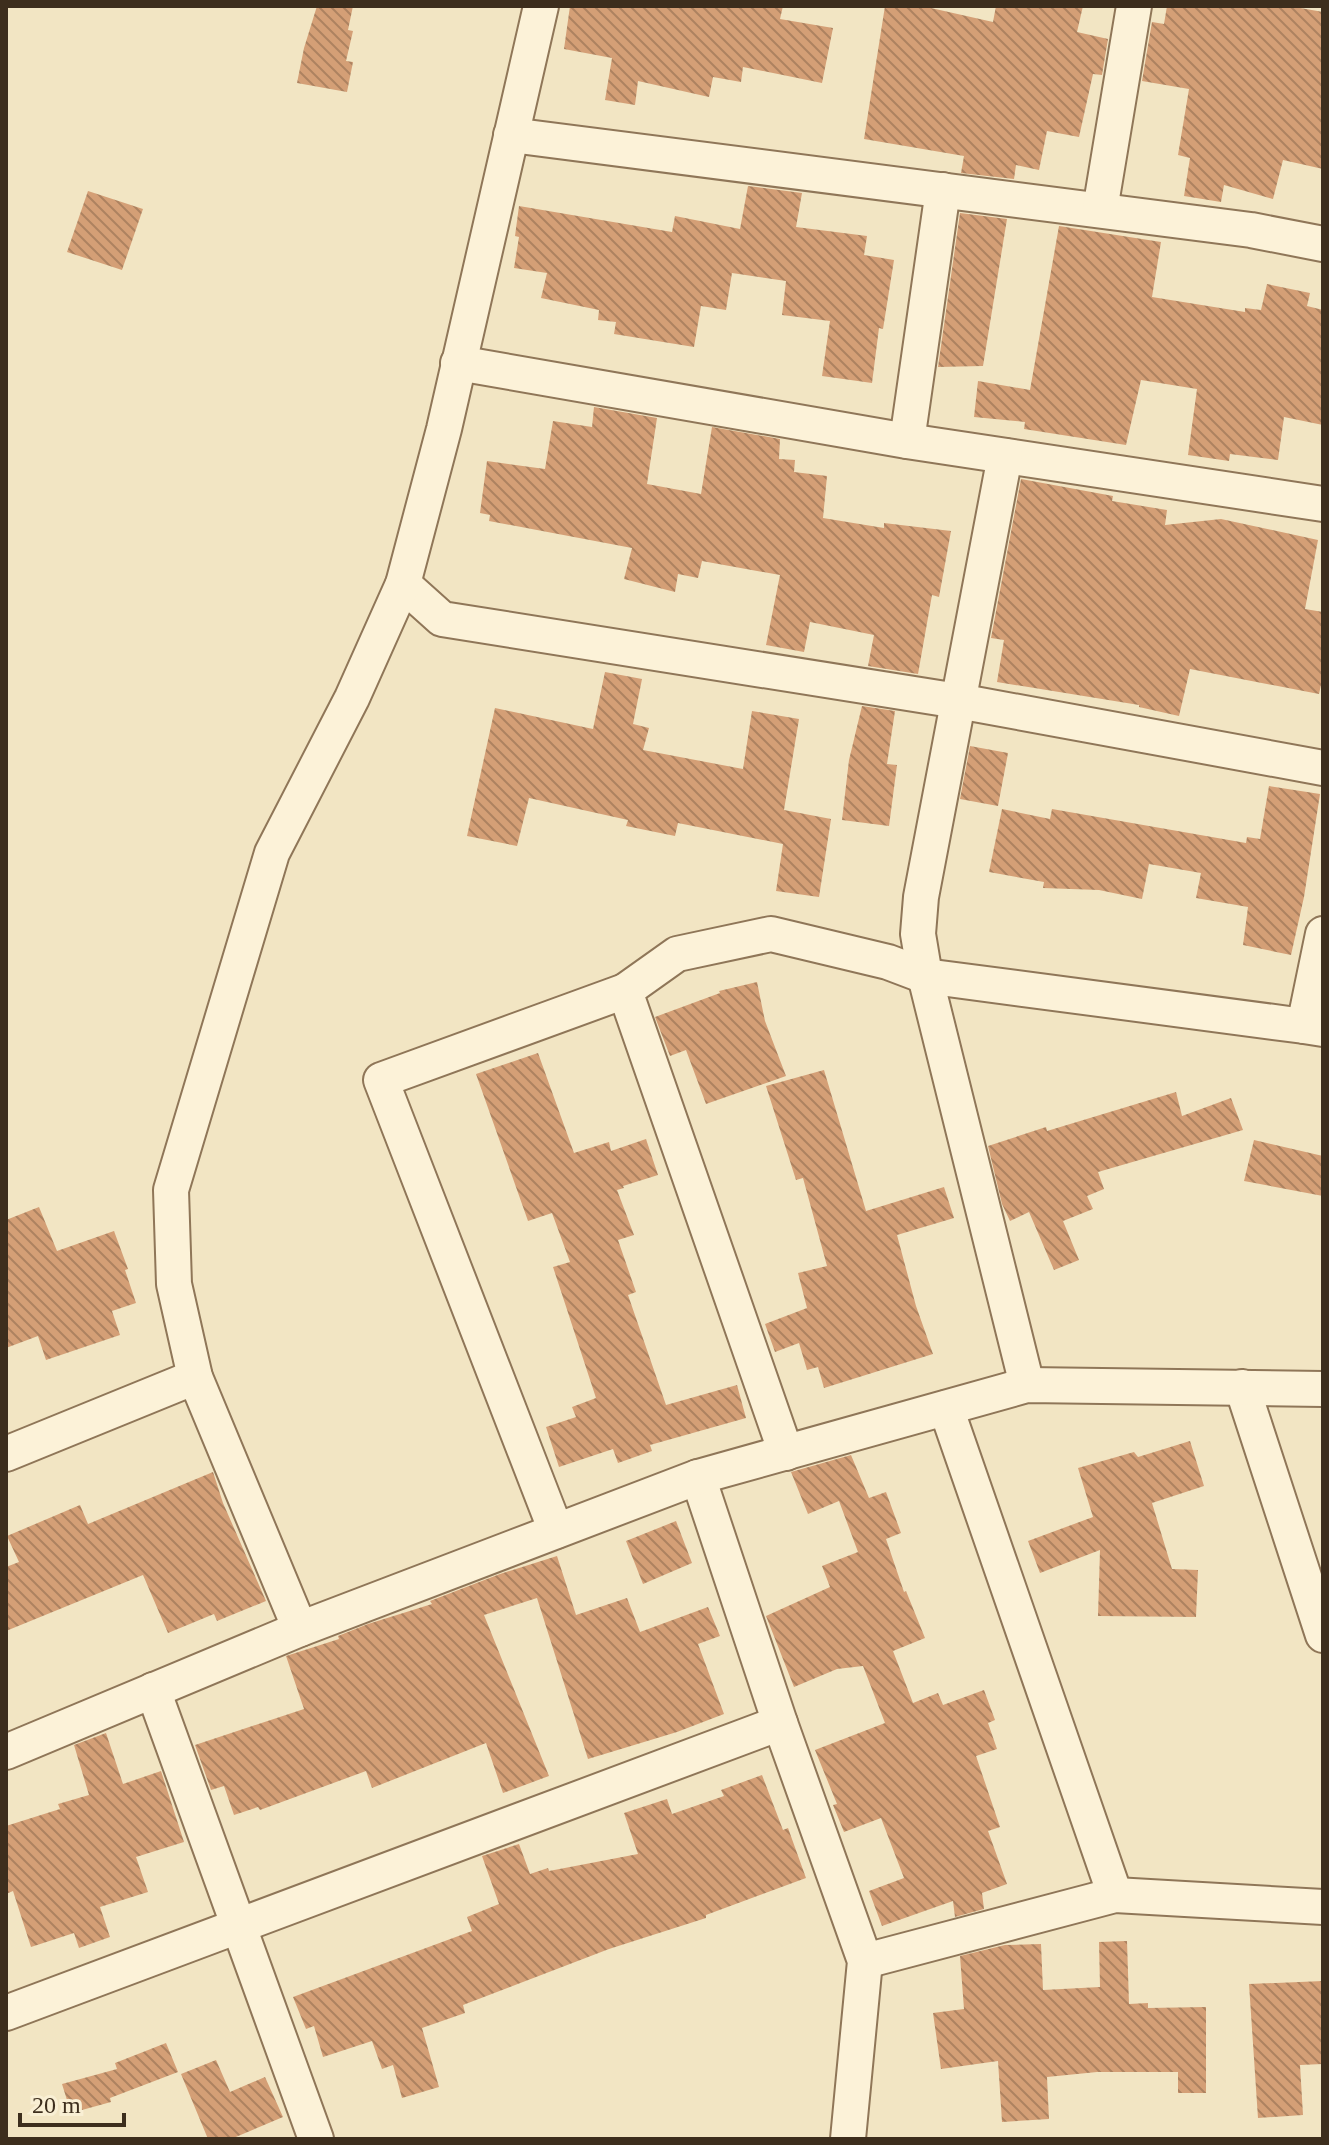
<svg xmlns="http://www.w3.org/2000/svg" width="1329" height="2145" viewBox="0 0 1329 2145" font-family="'Times New Roman',serif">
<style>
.building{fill:url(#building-back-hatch)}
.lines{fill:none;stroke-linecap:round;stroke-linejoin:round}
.minor-casing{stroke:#8f7658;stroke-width:38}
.minor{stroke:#fcf2d8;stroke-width:34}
</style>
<defs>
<pattern id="building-back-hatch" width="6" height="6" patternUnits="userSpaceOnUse" patternTransform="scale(2)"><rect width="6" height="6" fill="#d49f76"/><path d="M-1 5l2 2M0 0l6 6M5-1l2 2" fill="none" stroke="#ad8260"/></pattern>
</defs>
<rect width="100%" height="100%" fill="#f2e5c3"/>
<g class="building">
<path d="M 317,6 L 353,6 L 348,30 L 353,31 L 346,61 L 353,62 L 347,92 L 297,83 L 304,48 Z"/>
<path d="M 570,6 L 783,6 L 780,19 L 833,28 L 822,83 L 743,67 L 741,82 L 713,77 L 709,97 L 638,81 L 635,105 L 605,100 L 612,58 L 564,49 Z"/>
<path d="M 885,6 L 922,6 L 993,22 L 996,6 L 1083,6 L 1077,32 L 1108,39 L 1102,75 L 1093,74 L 1079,137 L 1047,131 L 1039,170 L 1016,165 L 1014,179 L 961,173 L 964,156 L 864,139 Z"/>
<path d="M 1167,6 L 1289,6 L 1323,12 L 1323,169 L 1283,160 L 1273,199 L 1224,185 L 1221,202 L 1184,196 L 1190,158 L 1178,155 L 1189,89 L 1142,81 L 1152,22 L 1164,24 Z"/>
<path d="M 748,186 L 802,193 L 796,227 L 867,236 L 864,255 L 894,260 L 883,329 L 879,328 L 872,383 L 822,376 L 830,321 L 782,315 L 786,281 L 732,273 L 726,310 L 701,306 L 694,347 L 614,334 L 616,322 L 598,320 L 599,310 L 541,298 L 547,273 L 514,268 L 519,237 L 515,236 L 519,206 L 672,232 L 675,216 L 740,229 Z"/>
<path d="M 88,191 L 143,209 L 122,270 L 67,252 Z"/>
<path d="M 960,213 L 1007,219 L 983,366 L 938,367 Z"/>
<path d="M 1059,226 L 1161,242 L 1152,297 L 1245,312 L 1245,308 L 1261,310 L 1267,284 L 1310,293 L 1307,306 L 1323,310 L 1323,425 L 1284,417 L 1278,460 L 1230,454 L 1229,461 L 1188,455 L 1197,389 L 1141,380 L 1126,445 L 1024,429 L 1025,422 L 974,417 L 978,381 L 1030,390 Z"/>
<path d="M 594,407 L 657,418 L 647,484 L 701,494 L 712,427 L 780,439 L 779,459 L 795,460 L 794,472 L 827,476 L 823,518 L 884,528 L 884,523 L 951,531 L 939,597 L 932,595 L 918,674 L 868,666 L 874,635 L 810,622 L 804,652 L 766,645 L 780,575 L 702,561 L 698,578 L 678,574 L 675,592 L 624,579 L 632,548 L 489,521 L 490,515 L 480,513 L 487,461 L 545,469 L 553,421 L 592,427 Z"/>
<path d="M 1021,479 L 1113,496 L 1112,501 L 1167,510 L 1165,525 L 1221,519 L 1318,540 L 1305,609 L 1323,612 L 1323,676 L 1319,694 L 1190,669 L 1179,716 L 1139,707 L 1139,705 L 997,682 L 1004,640 L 991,638 Z"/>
<path d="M 605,672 L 642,679 L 633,724 L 649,728 L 643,750 L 743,769 L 752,711 L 799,719 L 784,810 L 831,819 L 819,897 L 776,891 L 783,844 L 678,823 L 675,836 L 626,826 L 628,820 L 529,798 L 517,846 L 467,836 L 495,708 L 593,729 Z"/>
<path d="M 862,706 L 895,711 L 887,764 L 897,765 L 889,826 L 842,820 L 849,760 Z"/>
<path d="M 970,746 L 1008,753 L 998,806 L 960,799 Z"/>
<path d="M 1269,786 L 1320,794 L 1304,897 L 1291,955 L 1243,945 L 1248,907 L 1196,898 L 1201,873 L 1149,864 L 1142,899 L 1099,890 L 1043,888 L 1044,882 L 989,872 L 1002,809 L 1050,819 L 1052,809 L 1246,843 L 1247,837 L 1260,839 Z"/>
<path d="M 757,982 L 765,1021 L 786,1076 L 706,1104 L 686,1050 L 670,1056 L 655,1017 L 720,993 L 719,991 Z"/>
<path d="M 538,1053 L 574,1153 L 609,1142 L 611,1151 L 646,1139 L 658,1175 L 623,1186 L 624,1188 L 617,1190 L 634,1235 L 618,1240 L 636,1292 L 628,1295 L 666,1405 L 737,1385 L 746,1418 L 650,1445 L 652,1451 L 618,1463 L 613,1449 L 559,1467 L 546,1427 L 576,1417 L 572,1407 L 596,1398 L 553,1267 L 570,1262 L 552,1213 L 528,1221 L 476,1074 Z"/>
<path d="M 824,1070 L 866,1211 L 944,1187 L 954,1218 L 897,1235 L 916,1306 L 933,1354 L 824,1388 L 818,1367 L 807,1370 L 799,1343 L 775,1352 L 765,1324 L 807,1308 L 798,1273 L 827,1266 L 803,1178 L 796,1180 L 766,1086 Z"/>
<path d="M 1176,1092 L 1182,1116 L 1231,1098 L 1243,1130 L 1098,1172 L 1104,1189 L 1087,1196 L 1093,1209 L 1063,1221 L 1079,1260 L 1054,1270 L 1029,1212 L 1010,1221 L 1002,1204 L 988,1146 L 1046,1127 L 1047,1131 Z"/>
<path d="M 1254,1140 L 1323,1156 L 1323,1196 L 1244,1181 Z"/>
<path d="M 39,1207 L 57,1251 L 114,1231 L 128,1269 L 125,1270 L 136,1303 L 112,1311 L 120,1335 L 46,1360 L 38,1336 L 6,1348 L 6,1220 Z"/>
<path d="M 1190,1441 L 1204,1486 L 1152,1503 L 1172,1569 L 1198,1570 L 1196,1617 L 1098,1616 L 1100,1550 L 1040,1573 L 1028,1541 L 1093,1517 L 1078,1468 L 1134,1452 L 1138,1457 Z"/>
<path d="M 851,1455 L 869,1498 L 886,1492 L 901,1533 L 886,1539 L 904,1592 L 906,1591 L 925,1638 L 893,1651 L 913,1703 L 938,1693 L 943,1705 L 984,1690 L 995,1720 L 988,1723 L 997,1749 L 976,1756 L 1000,1827 L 988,1831 L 1007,1884 L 982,1893 L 984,1909 L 955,1917 L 953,1901 L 882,1926 L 869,1891 L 904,1878 L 881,1818 L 844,1832 L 833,1805 L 837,1804 L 815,1750 L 885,1723 L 863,1666 L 837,1669 L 794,1687 L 766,1616 L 830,1587 L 822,1566 L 858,1552 L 839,1501 L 808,1514 L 791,1472 Z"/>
<path d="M 213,1472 L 223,1503 L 266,1601 L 217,1621 L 214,1614 L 168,1633 L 143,1575 L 6,1631 L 6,1567 L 19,1562 L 7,1536 L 80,1505 L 88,1524 Z"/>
<path d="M 676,1521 L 692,1563 L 643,1584 L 626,1541 Z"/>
<path d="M 557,1556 L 576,1615 L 627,1598 L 640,1632 L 708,1607 L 720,1636 L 698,1644 L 724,1714 L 677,1732 L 588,1759 L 537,1598 L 484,1615 L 549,1776 L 503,1793 L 486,1743 L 372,1788 L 366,1771 L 260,1810 L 258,1807 L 234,1815 L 224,1786 L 211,1790 L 195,1745 L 304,1709 L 286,1656 L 339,1639 L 338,1636 L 368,1624 L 432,1604 L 430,1601 L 500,1574 Z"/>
<path d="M 106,1733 L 123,1784 L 161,1771 L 184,1842 L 136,1857 L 148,1892 L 100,1907 L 110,1937 L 79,1948 L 74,1933 L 31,1947 L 13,1891 L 6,1894 L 6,1826 L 60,1809 L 58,1804 L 89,1795 L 74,1745 Z"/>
<path d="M 762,1775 L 783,1830 L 788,1828 L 806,1878 L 706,1915 L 706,1918 L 609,1949 L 463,2005 L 465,2013 L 422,2028 L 439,2087 L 402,2098 L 393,2065 L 382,2069 L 372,2041 L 323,2057 L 314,2026 L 306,2029 L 293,1997 L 472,1931 L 467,1917 L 499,1904 L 482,1856 L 519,1844 L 530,1874 L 548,1868 L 549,1871 L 638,1854 L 624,1813 L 667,1799 L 672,1814 L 724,1796 L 721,1790 Z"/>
<path d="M 1127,1941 L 1129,2004 L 1148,2003 L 1148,2008 L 1206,2007 L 1206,2093 L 1178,2093 L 1178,2072 L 1097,2072 L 1047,2077 L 1049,2119 L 1002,2122 L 998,2061 L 941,2069 L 933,2013 L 964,2009 L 960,1956 L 1005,1945 L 1041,1944 L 1043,1990 L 1100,1987 L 1099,1942 Z"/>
<path d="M 1323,1981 L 1323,2064 L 1300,2065 L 1303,2115 L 1258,2118 L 1249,1984 Z"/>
<path d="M 166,2043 L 178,2072 L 110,2098 L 111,2102 L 71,2113 L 62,2084 L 117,2069 L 115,2063 Z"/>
<path d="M 216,2060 L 230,2092 L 265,2077 L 283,2117 L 231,2139 L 208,2139 L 181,2074 Z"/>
</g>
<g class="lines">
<defs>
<g id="minor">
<path d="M 511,135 L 1251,230 L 1323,244"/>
<path d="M 1100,210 L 1134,6"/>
<path d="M 458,363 L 907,441 L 1323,504"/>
<path d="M 907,441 L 943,190"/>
<path d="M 1005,456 L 921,897 L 918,934 L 925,976 L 1027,1385"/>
<path d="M 403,584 L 442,619 L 958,701 L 1323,768"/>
<path d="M 1323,934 L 1304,1026 L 1323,1029"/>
<path d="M 1242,1387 L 1323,1635"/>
<path d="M 946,1408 L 1115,1895"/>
<path d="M 786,1453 L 625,991 L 677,954 L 771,934 L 888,962 L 925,976 L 1304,1026"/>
<path d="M 6,1454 L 195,1377"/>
<path d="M 698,1477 L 780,1723 L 865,1961 L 848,2139"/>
<path d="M 556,1531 L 381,1080 L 625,991"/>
<path d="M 300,1629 L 195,1377 L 174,1284 L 171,1190 L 272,853 L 352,698 L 403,584 L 444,429 L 541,6"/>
<path d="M 153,1690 L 316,2139"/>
<path d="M 6,1752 L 300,1629 L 698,1477 L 1027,1385 L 1323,1389"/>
<path d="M 865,1961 L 1115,1895 L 1323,1907"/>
<path d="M 6,2013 L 780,1723"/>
</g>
</defs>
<use href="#minor" class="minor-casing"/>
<use href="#minor" class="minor"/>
</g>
<rect width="1329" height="2145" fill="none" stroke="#3d2e1d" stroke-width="16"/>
<path d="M20 2113v12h104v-12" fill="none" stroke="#3d2e1d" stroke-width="4"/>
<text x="32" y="2113" font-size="24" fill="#3d2e1d" stroke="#f9efd4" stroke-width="6" paint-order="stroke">20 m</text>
</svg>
